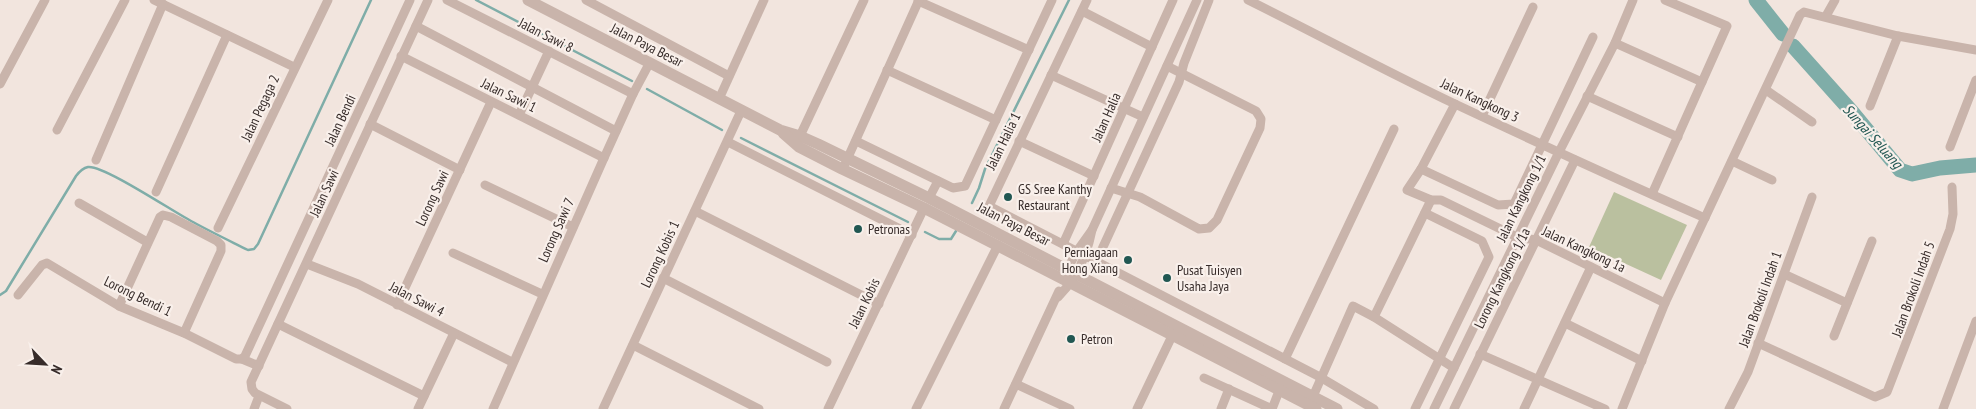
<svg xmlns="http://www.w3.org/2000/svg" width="1976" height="409" viewBox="0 0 1976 409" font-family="'PT Sans Narrow',sans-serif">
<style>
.green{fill:#bac09f}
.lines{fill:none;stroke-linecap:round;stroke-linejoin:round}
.stream{stroke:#7fada8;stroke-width:2.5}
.river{stroke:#7fada8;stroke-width:15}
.minor{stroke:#c9b4ab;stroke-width:9}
.tertiary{stroke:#c9b4ab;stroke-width:11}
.poi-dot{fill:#215752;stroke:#f9f0eb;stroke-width:2}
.labels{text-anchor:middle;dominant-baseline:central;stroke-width:4.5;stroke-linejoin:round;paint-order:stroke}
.street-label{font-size:14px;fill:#372c2a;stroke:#f9f0eb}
.poi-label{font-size:14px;fill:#372c2a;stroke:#f9f0eb;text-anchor:start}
.water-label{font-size:15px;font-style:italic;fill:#215752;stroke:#f9f0eb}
</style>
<rect width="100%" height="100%" fill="#f2e5de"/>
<path class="green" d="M 1614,192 L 1687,225 L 1661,280 L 1589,247 Z"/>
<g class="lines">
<g class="stream">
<path d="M 476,0 L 632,81"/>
<path d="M 647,89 L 722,130"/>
<path d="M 741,138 L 908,222"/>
<path d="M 972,203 L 979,188 L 985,169 L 1069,0"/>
<path d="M 925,232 L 939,239 L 951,239 L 956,231"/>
<path d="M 0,295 L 6,291 L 76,176 C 79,172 83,168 88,167 C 104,165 175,213 193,222 C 211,232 230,241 248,250 L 254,249 L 258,244 L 371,0"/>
</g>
<g class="river">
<path d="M 1756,0 L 1783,34"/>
<path d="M 1793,46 L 1852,112 L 1900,170 L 1912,174 L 1940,168 L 1976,165"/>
</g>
<g class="minor">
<path d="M 154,0 L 294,67"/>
<path d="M 447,0 L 633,94"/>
<path d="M 586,0 L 729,76"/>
<path d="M 1087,0 L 989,206 L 1320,377 L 1374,409"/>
<path d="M 1248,0 C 1317,34 1385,71 1455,104 C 1538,143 1621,181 1705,218"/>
<path d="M 918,1 L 1029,50"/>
<path d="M 1082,11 L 1152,47"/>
<path d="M 1826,16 L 1835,0"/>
<path d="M 416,26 L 616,131"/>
<path d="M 1615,43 L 1702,82"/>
<path d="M 401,56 L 604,158"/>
<path d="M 887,70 L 996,120"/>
<path d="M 1051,75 L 1143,117"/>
<path d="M 0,84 L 45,0"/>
<path d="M 1766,90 L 1812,122"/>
<path d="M 1587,96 L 1678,137"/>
<path d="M 719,99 L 764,0"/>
<path d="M 1455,104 L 1421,169 L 1407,190 L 1431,200 L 1441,200 L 1517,237 L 1536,240 L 1665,303"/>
<path d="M 1870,106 L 1898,36"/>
<path d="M 519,115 L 549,51"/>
<path d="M 1482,116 L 1533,7"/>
<path d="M 370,124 L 460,170"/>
<path d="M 57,130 L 125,0"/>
<path d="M 800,136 L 864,0"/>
<path d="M 856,141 L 953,188 L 965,186 L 1052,0"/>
<path d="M 1019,141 L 1094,176"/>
<path d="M 728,142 L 912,235"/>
<path d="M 1950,147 L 1976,80"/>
<path d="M 96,160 L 163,4"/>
<path d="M 1732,161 L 1772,180"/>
<path d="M 845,164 L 919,0"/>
<path d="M 1421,169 L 1498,205 L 1514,204 L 1593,37"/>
<path d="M 485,185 L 573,227"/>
<path d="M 1111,188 L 1140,197 L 1199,229 L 1209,228 L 1217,220 L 1260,128 L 1261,119 L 1256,111 L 1167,66"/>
<path d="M 156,192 L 227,35"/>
<path d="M 1652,194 L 1727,26 L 1665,0"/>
<path d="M 929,198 L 938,181"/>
<path d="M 79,203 L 147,242"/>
<path d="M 695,211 L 879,304"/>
<path d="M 218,228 L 328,0"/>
<path d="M 1063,244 L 1173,0"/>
<path d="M 453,253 L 542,294"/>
<path d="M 1097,260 L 1179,82 L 1184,63 L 1209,0"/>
<path d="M 307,264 L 358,284 L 512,362"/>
<path d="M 1065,274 L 1077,251 L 1092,230"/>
<path d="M 1784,274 L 1847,303"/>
<path d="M 663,278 L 827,362"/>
<path d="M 18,295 L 42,265 L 47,263 L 119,306 L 184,333 L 236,359 L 242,359 L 259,366"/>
<path d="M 1058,297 C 1076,279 1087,256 1092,230 L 1197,0"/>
<path d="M 397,305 L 491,102"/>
<path d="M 119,306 L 160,217 L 163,215 L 171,217 L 217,241 L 221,245 L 221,251 L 184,333"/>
<path d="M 1374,317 L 1431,200"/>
<path d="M 1565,323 L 1642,361"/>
<path d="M 278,324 L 424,396"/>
<path d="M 1834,336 L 1872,241"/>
<path d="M 1758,343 L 1875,397 L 1887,392 L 1950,229 L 1953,214 L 1952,187"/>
<path d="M 633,345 L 759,409"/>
<path d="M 1480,354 L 1605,409"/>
<path d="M 242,359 L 245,356 L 410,0"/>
<path d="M 1285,359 L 1394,129"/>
<path d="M 1204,378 L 1272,409"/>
<path d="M 1016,384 L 1070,409"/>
<path d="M 1311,401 L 1353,306 L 1374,317 L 1454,368"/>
<path d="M 254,409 L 259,396"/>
<path d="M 287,409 L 255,393 L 252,389 L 251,382 L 428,0"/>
<path d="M 418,409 L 454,333"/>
<path d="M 493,409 L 604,158 L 633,94 L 649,64"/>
<path d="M 603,409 L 741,111"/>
<path d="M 828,409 L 924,208"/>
<path d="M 916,409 L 998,245"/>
<path d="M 1004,409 L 1059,291"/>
<path d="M 1137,409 L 1172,336"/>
<path d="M 1221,409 L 1229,389"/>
<path d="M 1272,409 L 1281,386"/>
<path d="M 1415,409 L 1489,257 L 1482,241 L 1425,213"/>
<path d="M 1434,409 L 1559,152 L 1615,43 L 1633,0"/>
<path d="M 1454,409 L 1575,160"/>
<path d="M 1524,409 L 1591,267"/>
<path d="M 1622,409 L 1665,303 L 1800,15 L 1804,12 L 1898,36 L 1976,50"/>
<path d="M 1729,409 L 1748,372 L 1812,197"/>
<path d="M 1943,409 L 1976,321"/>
</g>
<g class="tertiary">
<path d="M 528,0 L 780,130 L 800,136 L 818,144 L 929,198 L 1337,409"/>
<path d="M 783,133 L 799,147 L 842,169 L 924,208 L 1316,409"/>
</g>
</g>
<g class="poi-dot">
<circle cx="1008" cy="197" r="5"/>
<circle cx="858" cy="229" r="5"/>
<circle cx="1128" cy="260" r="5"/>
<circle cx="1167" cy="278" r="5"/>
<circle cx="1071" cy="339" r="5"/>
</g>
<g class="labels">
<g class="street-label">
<text transform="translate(546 35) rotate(27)">Jalan Sawi 8</text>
<text transform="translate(647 45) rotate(27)">Jalan Paya Besar</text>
<text transform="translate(509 95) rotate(26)">Jalan Sawi 1</text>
<text transform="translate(1480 100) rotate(25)">Jalan Kangkong 3</text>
<text transform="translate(260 108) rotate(-65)">Jalan Pegaga 2</text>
<text transform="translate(1106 117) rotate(-66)">Jalan Halia</text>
<text transform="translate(340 120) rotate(-65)">Jalan Bendi</text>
<text transform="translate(1003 141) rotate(-64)">Jalan Halia 1</text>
<text transform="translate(324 193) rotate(-65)">Jalan Sawi</text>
<text transform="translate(432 198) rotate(-65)">Lorong Sawi</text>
<text transform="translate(1521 198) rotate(-64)">Jalan Kangkong 1/1</text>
<text transform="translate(1014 224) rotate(27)">Jalan Paya Besar</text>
<text transform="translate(556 230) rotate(-66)">Lorong Sawi 7</text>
<text transform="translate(1584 249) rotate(25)">Jalan Kangkong 1a</text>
<text transform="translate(660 254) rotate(-65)">Lorong Kobis 1</text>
<text transform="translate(1502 278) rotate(-64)">Lorong Kangkong 1/1a</text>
<text transform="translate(1913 289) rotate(-70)">Jalan Brokoli Indah 5</text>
<text transform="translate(138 296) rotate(26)">Lorong Bendi 1</text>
<text transform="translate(417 299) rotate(27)">Jalan Sawi 4</text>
<text transform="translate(1760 299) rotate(-70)">Jalan Brokoli Indah 1</text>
<text transform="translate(864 303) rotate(-64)">Jalan Kobis</text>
</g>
<g class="poi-label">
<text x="1018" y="189">GS Sree Kanthy<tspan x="1018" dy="16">Restaurant</tspan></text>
<text x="868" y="229">Petronas</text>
<text x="1118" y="252" text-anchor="end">Perniagaan<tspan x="1118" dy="16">Hong Xiang</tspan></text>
<text x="1177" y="270">Pusat Tuisyen<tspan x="1177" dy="16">Usaha Jaya</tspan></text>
<text x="1081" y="339">Petron</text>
</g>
<g class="water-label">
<text transform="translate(1873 136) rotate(48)">Sungai Seluang</text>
</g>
</g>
<g transform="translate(45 364) rotate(115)" stroke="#f9f0eb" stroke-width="4" paint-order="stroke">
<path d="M0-4L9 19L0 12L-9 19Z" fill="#372c2a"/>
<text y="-8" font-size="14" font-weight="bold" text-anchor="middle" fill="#372c2a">N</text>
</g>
</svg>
